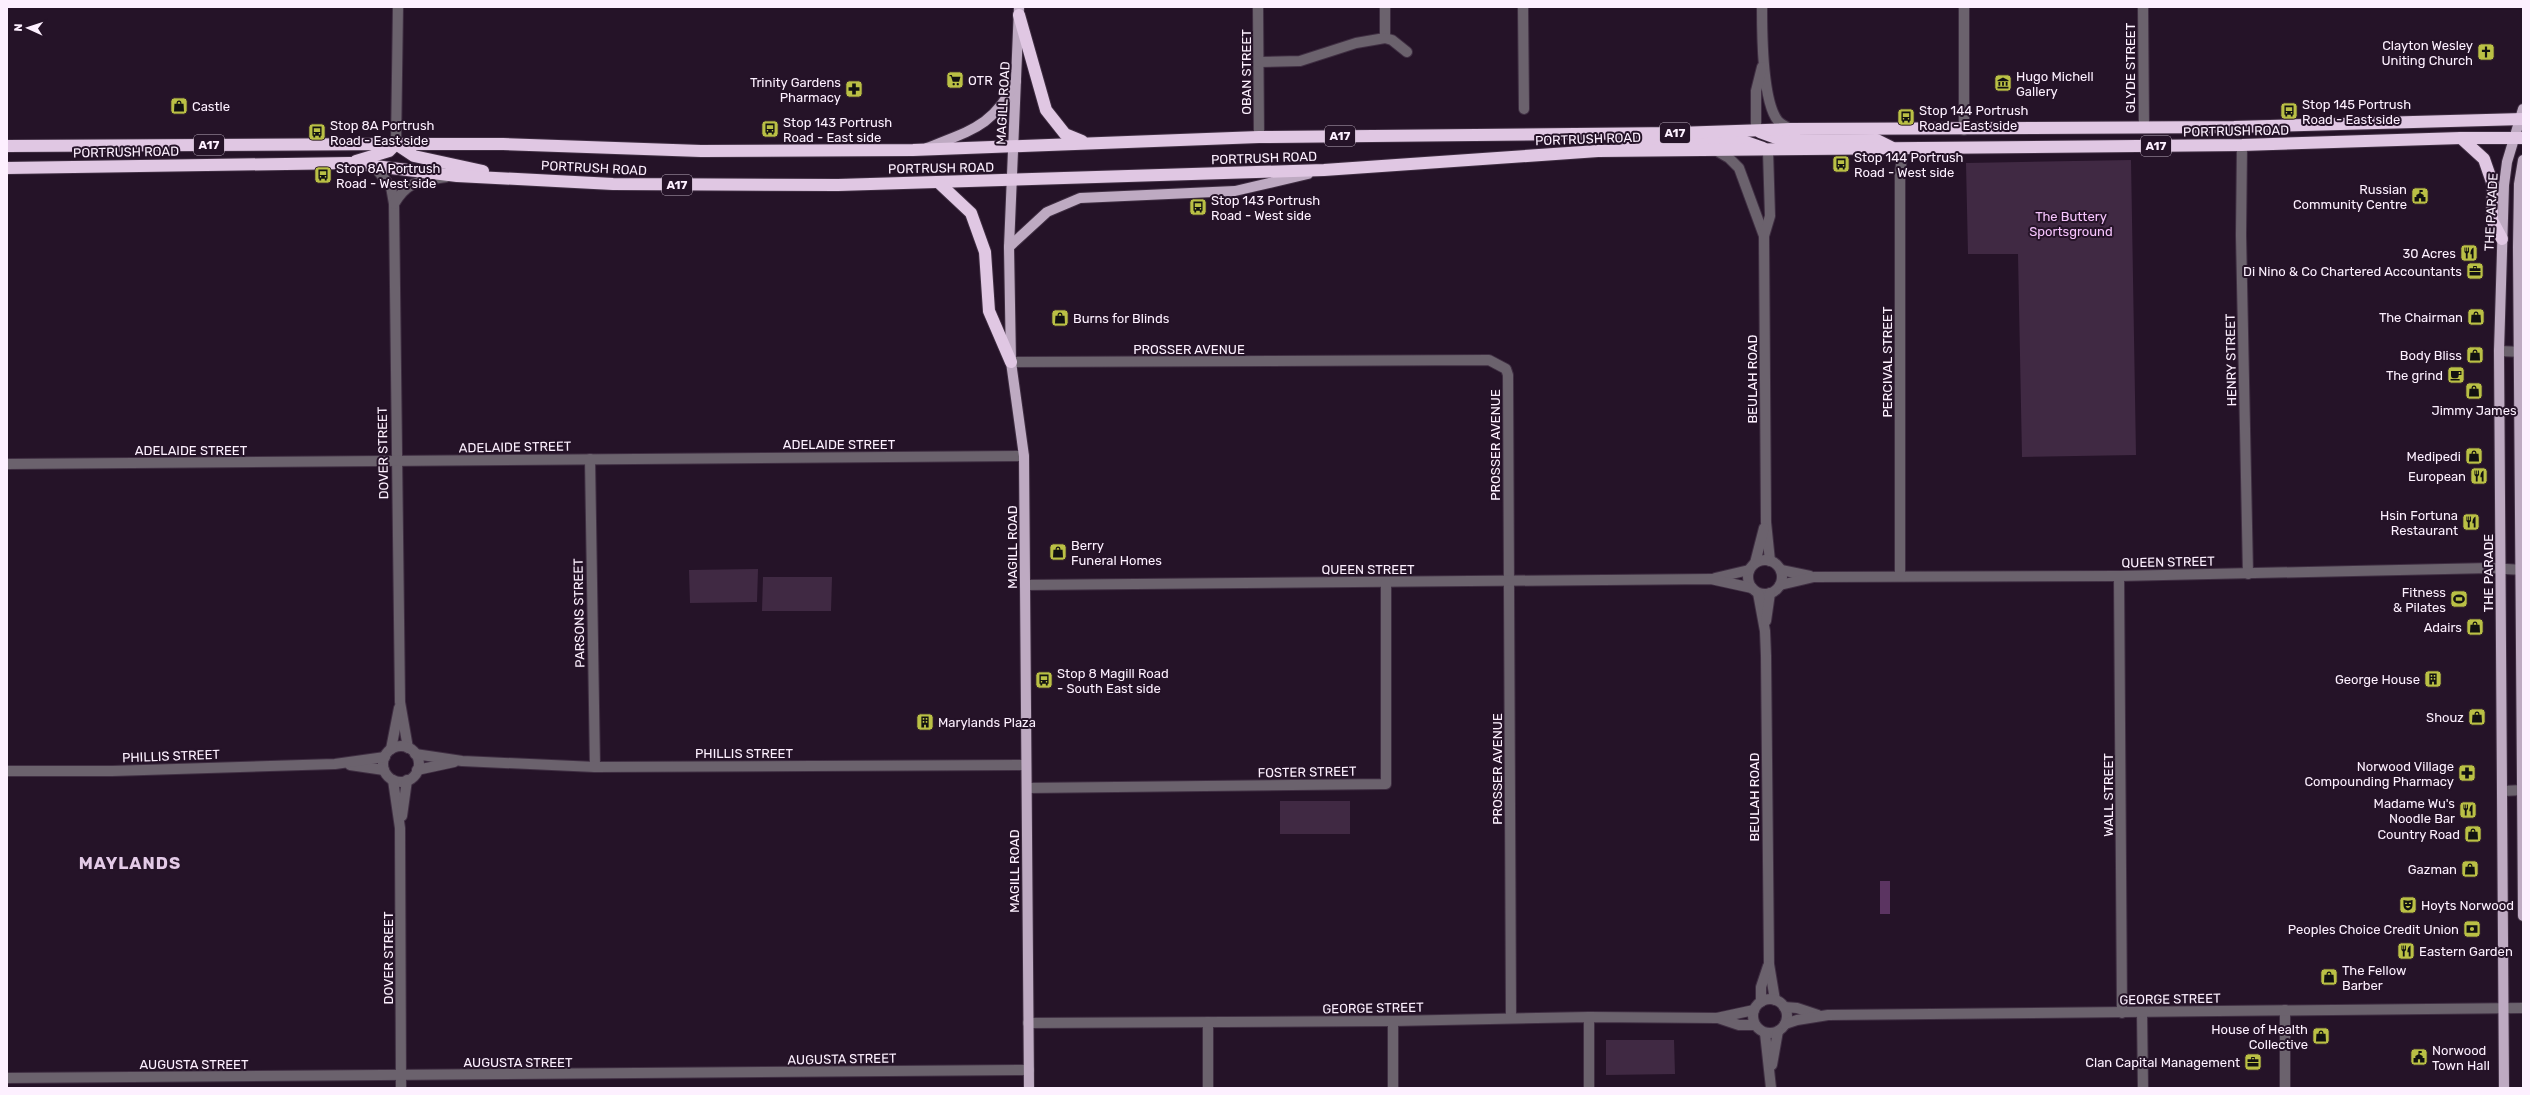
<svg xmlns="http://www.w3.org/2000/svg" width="2530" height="1095" viewBox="0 0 2530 1095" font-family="Rubik,sans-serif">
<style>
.green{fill:#402943}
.water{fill:#5b3461}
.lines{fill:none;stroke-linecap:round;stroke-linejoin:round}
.minor-casing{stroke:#3f2e42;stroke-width:12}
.major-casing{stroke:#3f2e42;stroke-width:12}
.highway-casing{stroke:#3f2e42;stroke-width:14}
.minor{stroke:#6b626d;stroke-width:10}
.major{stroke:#beaac2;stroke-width:10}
.highway{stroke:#e0c7e3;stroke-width:12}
.labels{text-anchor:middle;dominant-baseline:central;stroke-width:4;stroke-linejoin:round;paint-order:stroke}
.shield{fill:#251328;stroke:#bcaebe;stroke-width:1}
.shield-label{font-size:12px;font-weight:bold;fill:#fdf0ff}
.poi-label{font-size:13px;fill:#fdf0ff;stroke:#251328;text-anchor:end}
.street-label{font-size:13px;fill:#fdf0ff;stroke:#251328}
.park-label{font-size:13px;fill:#f6c4fd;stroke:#251328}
.district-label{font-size:17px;font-weight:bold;letter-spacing:1px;fill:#e3cae7;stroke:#251328}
</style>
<rect width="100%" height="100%" fill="#251328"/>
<g class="green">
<path d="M 2131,160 L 2136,455 L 2022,457 L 2018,254 L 1968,254 L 1966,163 Z"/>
<path d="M 758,569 L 757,602 L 690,603 L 689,570 Z"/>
<path d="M 763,577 L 832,577 L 831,611 L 762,611 Z"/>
<rect x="1280" y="801" width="70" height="33"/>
<path d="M 1606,1040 L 1674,1040 L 1675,1074 L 1606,1075 Z"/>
</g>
<rect class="water" x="1880" y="881" width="10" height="33"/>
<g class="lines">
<defs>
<g id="minor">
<path d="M 1258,7 L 1259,137"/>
<path d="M 1523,7 L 1524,109"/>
<path d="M 1762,7 C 1762,33 1762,101 1778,121 C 1782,125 1787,127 1791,129"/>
<path d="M 2143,7 L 2144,128"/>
<path d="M 1385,38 L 1385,8"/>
<path d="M 1259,62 L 1300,61 L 1356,43 L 1385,38 L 1392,40 L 1407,52"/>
<path d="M 1756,130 L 1756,91 L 1762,67"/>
<path d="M 1964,130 L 1964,7"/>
<path d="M 396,144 L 398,7"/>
<path d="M 2242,145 L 2241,235 L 2248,574"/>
<path d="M 1717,151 L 1729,158 L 1739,168 L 1764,236"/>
<path d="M 1768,151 L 1770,216 L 1764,236 L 1766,522 L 1770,561"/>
<path d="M 374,166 L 391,187 L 394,204 L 400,702 L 408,748"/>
<path d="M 394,204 C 408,180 421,181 446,177"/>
<path d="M 2499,351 L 2523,352"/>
<path d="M 1011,362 L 1489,360 L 1506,369 L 1508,375 L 1511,1018"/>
<path d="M 590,459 L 595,767"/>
<path d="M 7,464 L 1024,456"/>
<circle cx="1765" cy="577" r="17"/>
<path d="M 1755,563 L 1764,528"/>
<path d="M 1781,570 L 1810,576"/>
<path d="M 1900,575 L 1900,173 L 1903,149"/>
<path d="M 2119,576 L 2122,1013"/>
<path d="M 1715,578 L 1749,570"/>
<path d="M 1025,585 L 1711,579 L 1752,588"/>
<path d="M 1780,585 L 1814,577 L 2119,576 L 2490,568 L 2523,570"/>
<path d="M 1758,593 L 1765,631 L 1766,656 L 1769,964 L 1775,1000"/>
<path d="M 1766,621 L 1770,593"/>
<circle cx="401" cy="764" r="18"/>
<path d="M 391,749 L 399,708"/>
<path d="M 415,754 L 462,761 L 595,767 L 1026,765"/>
<path d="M 350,765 L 384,770"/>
<path d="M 417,770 L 454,762"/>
<path d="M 7,771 L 112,771 L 335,764 L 385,757"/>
<path d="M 393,780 L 400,828 L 401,1088"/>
<path d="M 1027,788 L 1386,784 L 1386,582"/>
<path d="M 2503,791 L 2523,790"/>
<path d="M 402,816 L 407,780"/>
<circle cx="1770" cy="1016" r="17"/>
<path d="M 1761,1002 L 1761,987 L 1768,966"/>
<path d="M 1784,1007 L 1797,1008 L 1818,1015"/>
<path d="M 2285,1010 L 2285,1088"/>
<path d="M 2142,1012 L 2143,1088"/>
<path d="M 1589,1017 L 1589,1088"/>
<path d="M 1718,1018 L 1739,1025 L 1755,1025"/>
<path d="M 1393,1021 L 1393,1088"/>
<path d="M 1208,1022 L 1208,1088"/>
<path d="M 1028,1023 L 1393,1021 L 1589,1017 L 1717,1018 L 1754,1010"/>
<path d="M 1785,1024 L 1797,1020 L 1828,1015 L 2523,1008"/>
<path d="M 1765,1033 L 1771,1088"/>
<path d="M 1772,1065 L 1778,1031"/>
<path d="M 7,1078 L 1029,1070"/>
</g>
<g id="major">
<path d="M 1019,7 L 1009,247 L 1011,362 L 1024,456 L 1029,1088"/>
<path d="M 927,148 C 971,130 993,127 1016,81"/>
<path d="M 2523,160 L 2519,184 L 2518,247 L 2523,916"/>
<path d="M 1009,247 L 1047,212 L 1080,198 L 1235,191 L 1308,174"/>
<path d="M 2504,1088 L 2499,351 L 2504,185 L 2507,162 L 2523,109"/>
</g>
<g id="highway">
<path d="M 1019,15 L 1046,110 L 1065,134 L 1082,141"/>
<path d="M 1760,132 L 1782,140 L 1792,141 L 1877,140 L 1891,147"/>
<path d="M 1615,137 L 1632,141 L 1743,141 L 1763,148"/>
<path d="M 2461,138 L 2484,159 L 2493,185 L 2492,220 L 2502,239"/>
<path d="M 396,144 L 414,156 L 483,171"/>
<path d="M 7,146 L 396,144 L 503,144 L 701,151 L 913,150 L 1259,137 L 1677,133 L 1791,129 L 2234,127 L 2523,119"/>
<path d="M 356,161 L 389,151 L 396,144"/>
<path d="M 7,168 L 350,163 L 457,176 L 613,184 L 838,185 L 1324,170 L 1598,151 L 2242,145 L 2461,138 L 2523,138"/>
<path d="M 938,182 L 971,213 L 985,252 L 989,311 L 1011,362"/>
</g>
</defs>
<use href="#minor" class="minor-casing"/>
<use href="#major" class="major-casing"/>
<use href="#highway" class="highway-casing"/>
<use href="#minor" class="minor"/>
<use href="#major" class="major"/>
<use href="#highway" class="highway"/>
</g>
<defs>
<symbol id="church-square" viewBox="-11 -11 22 22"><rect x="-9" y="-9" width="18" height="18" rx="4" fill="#bac045" stroke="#251328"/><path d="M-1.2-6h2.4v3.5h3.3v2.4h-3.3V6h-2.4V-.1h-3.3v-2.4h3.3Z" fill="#111"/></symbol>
<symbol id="supermarket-square" viewBox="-11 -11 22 22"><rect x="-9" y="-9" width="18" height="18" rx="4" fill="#bac045" stroke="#251328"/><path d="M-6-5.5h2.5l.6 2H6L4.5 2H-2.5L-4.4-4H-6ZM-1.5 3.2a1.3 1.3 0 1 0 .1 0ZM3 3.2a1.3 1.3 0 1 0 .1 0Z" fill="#111"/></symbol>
<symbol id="museum-square" viewBox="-11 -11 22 22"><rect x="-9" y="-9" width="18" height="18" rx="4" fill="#bac045" stroke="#251328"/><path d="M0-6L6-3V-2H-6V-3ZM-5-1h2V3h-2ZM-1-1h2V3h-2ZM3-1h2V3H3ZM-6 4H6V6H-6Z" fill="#111"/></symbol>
<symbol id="pharmacy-square" viewBox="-11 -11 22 22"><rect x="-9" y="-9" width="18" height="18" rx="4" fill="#bac045" stroke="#251328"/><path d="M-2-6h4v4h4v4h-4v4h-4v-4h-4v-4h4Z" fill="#111"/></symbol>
<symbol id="shop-square" viewBox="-11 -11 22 22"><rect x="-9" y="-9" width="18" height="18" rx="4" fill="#bac045" stroke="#251328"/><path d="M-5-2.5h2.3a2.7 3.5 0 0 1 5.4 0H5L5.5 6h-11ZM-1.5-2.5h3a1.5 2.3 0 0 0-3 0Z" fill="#111"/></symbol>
<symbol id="bus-square" viewBox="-11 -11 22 22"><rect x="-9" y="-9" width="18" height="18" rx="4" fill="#bac045" stroke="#251328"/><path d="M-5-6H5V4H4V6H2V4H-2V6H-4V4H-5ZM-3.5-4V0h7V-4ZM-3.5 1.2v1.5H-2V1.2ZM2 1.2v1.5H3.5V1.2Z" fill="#111"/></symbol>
<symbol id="civic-square" viewBox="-11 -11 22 22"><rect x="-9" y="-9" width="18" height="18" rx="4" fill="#bac045" stroke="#251328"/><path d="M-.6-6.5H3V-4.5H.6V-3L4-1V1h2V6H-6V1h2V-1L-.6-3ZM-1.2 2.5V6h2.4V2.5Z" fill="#111"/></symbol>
<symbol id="restaurant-square" viewBox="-11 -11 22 22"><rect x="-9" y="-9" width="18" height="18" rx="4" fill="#bac045" stroke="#251328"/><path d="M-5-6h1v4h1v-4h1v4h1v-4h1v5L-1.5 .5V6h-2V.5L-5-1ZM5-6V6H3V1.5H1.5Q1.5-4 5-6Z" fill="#111"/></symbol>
<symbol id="office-square" viewBox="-11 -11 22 22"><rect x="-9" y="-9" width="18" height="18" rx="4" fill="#bac045" stroke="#251328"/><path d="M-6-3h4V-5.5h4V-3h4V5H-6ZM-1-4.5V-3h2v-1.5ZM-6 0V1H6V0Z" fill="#111"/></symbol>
<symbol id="cafe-square" viewBox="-11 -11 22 22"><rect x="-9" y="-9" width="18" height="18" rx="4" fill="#bac045" stroke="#251328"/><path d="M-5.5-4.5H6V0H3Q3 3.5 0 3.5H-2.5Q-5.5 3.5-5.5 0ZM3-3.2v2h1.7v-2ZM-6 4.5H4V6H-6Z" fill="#111"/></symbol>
<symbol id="stadium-square" viewBox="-11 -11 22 22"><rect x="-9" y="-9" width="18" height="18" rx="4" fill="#bac045" stroke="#251328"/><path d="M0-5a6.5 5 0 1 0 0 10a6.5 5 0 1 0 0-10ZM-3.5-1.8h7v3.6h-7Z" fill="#111"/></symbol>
<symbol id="building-square" viewBox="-11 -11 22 22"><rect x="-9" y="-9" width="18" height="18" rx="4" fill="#bac045" stroke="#251328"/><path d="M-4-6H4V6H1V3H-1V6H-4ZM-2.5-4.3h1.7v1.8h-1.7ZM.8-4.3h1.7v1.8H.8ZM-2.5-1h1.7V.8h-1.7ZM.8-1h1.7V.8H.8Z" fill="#111"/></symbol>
<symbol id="theatre-square" viewBox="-11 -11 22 22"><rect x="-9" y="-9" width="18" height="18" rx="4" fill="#bac045" stroke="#251328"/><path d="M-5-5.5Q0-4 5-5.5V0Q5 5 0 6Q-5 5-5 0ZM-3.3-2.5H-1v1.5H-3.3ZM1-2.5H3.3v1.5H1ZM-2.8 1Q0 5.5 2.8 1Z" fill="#111"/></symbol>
<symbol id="bank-square" viewBox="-11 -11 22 22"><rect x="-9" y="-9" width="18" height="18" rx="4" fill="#bac045" stroke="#251328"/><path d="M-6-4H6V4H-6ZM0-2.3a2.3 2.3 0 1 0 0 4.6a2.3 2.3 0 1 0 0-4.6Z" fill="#111"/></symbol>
</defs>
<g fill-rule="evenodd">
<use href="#church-square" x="2476" y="42" width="20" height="20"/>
<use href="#supermarket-square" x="945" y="70" width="20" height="20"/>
<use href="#museum-square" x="1993" y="73" width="20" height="20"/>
<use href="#pharmacy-square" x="844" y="79" width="20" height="20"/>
<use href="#shop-square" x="169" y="96" width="20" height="20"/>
<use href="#bus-square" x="2279" y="101" width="20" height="20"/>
<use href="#bus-square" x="1896" y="107" width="20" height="20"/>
<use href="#bus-square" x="760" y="119" width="20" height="20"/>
<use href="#bus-square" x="307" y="122" width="20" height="20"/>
<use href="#bus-square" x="1831" y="154" width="20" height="20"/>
<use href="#bus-square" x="313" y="165" width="20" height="20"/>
<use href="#civic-square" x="2410" y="186" width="20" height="20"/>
<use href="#bus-square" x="1188" y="197" width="20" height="20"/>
<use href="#restaurant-square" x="2459" y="243" width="20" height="20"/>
<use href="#office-square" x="2465" y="261" width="20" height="20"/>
<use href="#shop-square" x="2466" y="307" width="20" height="20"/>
<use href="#shop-square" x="1050" y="308" width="20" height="20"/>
<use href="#shop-square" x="2465" y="345" width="20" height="20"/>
<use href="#cafe-square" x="2446" y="365" width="20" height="20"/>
<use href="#shop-square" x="2464" y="381" width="20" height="20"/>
<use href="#shop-square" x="2464" y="446" width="20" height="20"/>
<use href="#restaurant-square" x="2469" y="466" width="20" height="20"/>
<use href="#restaurant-square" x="2461" y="512" width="20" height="20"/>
<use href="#shop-square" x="1048" y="542" width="20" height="20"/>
<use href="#stadium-square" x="2449" y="589" width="20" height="20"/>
<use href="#shop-square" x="2465" y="617" width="20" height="20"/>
<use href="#building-square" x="2423" y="669" width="20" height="20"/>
<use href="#bus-square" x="1034" y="670" width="20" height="20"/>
<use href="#shop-square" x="2467" y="707" width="20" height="20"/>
<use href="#building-square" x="915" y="712" width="20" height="20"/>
<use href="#pharmacy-square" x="2457" y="763" width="20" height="20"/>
<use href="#restaurant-square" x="2458" y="800" width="20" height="20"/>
<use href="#shop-square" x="2463" y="824" width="20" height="20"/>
<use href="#shop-square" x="2460" y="859" width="20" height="20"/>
<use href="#theatre-square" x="2398" y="895" width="20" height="20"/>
<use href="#bank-square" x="2462" y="919" width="20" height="20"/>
<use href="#restaurant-square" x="2396" y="941" width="20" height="20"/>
<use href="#shop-square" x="2319" y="967" width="20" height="20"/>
<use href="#shop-square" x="2311" y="1026" width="20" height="20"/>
<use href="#civic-square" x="2409" y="1047" width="20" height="20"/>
<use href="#office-square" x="2243" y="1052" width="20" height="20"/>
</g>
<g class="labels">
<g class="shield">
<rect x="1660" y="123" width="30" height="20" rx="3"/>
<rect x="1325" y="126" width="30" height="20" rx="3"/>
<rect x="194" y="135" width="30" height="20" rx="3"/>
<rect x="2141" y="136" width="30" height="20" rx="3"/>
<rect x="662" y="175" width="30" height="20" rx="3"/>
</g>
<g class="shield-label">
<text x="1675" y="133">A17</text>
<text x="1340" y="136">A17</text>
<text x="209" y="145">A17</text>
<text x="2156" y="146">A17</text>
<text x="677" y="185">A17</text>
</g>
<g class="poi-label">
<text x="2473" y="45">Clayton Wesley<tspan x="2473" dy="15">Uniting Church</tspan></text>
<text x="2016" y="76" text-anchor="start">Hugo Michell<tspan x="2016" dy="15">Gallery</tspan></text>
<text x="968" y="80" text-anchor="start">OTR</text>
<text x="841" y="82">Trinity Gardens<tspan x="841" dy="15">Pharmacy</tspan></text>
<text x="2302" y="104" text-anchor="start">Stop 145 Portrush<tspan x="2302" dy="15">Road - East side</tspan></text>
<text x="192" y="106" text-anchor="start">Castle</text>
<text x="1919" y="110" text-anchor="start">Stop 144 Portrush<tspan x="1919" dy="15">Road - East side</tspan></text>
<text x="783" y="122" text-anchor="start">Stop 143 Portrush<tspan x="783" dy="15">Road - East side</tspan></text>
<text x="330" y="125" text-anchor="start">Stop 8A Portrush<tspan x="330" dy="15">Road - East side</tspan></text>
<text x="1854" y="157" text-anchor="start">Stop 144 Portrush<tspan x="1854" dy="15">Road - West side</tspan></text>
<text x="336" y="168" text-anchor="start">Stop 8A Portrush<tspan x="336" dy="15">Road - West side</tspan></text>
<text x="2407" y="189">Russian<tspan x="2407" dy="15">Community Centre</tspan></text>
<text x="1211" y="200" text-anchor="start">Stop 143 Portrush<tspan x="1211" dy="15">Road - West side</tspan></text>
<text x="2456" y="253">30 Acres</text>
<text x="2462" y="271">Di Nino &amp; Co Chartered Accountants</text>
<text x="2463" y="317">The Chairman</text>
<text x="1073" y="318" text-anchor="start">Burns for Blinds</text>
<text x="2462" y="355">Body Bliss</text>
<text x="2443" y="375">The grind</text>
<text x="2474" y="410" text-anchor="middle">Jimmy James</text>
<text x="2461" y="456">Medipedi</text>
<text x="2466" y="476">European</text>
<text x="2458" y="515">Hsin Fortuna<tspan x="2458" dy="15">Restaurant</tspan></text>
<text x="1071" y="545" text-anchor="start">Berry<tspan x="1071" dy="15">Funeral Homes</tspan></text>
<text x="2446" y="592">Fitness<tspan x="2446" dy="15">&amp; Pilates</tspan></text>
<text x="2462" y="627">Adairs</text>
<text x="1057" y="673" text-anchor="start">Stop 8 Magill Road<tspan x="1057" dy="15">- South East side</tspan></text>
<text x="2420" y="679">George House</text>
<text x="2464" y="717">Shouz</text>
<text x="938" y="722" text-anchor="start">Marylands Plaza</text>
<text x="2454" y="766">Norwood Village<tspan x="2454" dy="15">Compounding Pharmacy</tspan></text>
<text x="2455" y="803">Madame Wu's<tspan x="2455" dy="15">Noodle Bar</tspan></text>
<text x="2460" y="834">Country Road</text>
<text x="2457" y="869">Gazman</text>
<text x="2421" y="905" text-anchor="start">Hoyts Norwood</text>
<text x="2459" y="929">Peoples Choice Credit Union</text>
<text x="2419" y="951" text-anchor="start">Eastern Garden</text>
<text x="2342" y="970" text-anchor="start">The Fellow<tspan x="2342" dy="15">Barber</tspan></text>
<text x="2308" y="1029">House of Health<tspan x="2308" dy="15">Collective</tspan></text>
<text x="2432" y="1050" text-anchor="start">Norwood<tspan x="2432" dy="15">Town Hall</tspan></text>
<text x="2240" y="1062">Clan Capital Management</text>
</g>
<g class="street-label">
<text transform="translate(2130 68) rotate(-90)">GLYDE STREET</text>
<text transform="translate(1246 72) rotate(-90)">OBAN STREET</text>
<text transform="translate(1003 103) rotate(-87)">MAGILL ROAD</text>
<text transform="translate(2236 131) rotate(-1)">PORTRUSH ROAD</text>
<text transform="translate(1588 139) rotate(-2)">PORTRUSH ROAD</text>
<text transform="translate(126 152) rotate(-1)">PORTRUSH ROAD</text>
<text transform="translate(1264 158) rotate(-2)">PORTRUSH ROAD</text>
<text transform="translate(594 168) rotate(3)">PORTRUSH ROAD</text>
<text transform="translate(941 168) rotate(-1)">PORTRUSH ROAD</text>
<text transform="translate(2491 212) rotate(-87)">THE PARADE</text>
<text x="1189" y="349">PROSSER AVENUE</text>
<text transform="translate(2231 360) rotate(-91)">HENRY STREET</text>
<text transform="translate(1887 362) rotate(-90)">PERCIVAL STREET</text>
<text transform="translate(1752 379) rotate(-90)">BEULAH ROAD</text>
<text x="839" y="444">ADELAIDE STREET</text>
<text transform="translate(1495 445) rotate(-90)">PROSSER AVENUE</text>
<text transform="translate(515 447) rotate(-1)">ADELAIDE STREET</text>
<text x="191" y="450">ADELAIDE STREET</text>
<text transform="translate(383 453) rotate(-91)">DOVER STREET</text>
<text transform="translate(1012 547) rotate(-90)">MAGILL ROAD</text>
<text transform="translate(2168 562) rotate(-1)">QUEEN STREET</text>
<text x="1368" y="569">QUEEN STREET</text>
<text transform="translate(2488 573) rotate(-90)">THE PARADE</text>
<text transform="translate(579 613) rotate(-91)">PARSONS STREET</text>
<text x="744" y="753">PHILLIS STREET</text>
<text transform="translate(171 756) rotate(-2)">PHILLIS STREET</text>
<text transform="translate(1497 769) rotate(-90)">PROSSER AVENUE</text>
<text transform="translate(1307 772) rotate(-1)">FOSTER STREET</text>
<text transform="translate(2108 795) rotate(-90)">WALL STREET</text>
<text transform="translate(1754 797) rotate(-90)">BEULAH ROAD</text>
<text transform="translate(1014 871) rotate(-90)">MAGILL ROAD</text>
<text transform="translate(388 958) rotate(-90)">DOVER STREET</text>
<text transform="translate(2170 999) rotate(-1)">GEORGE STREET</text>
<text transform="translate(1373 1008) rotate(-1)">GEORGE STREET</text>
<text transform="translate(842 1059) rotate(-1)">AUGUSTA STREET</text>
<text x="518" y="1062">AUGUSTA STREET</text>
<text x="194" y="1064">AUGUSTA STREET</text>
</g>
<g class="park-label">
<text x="2071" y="216">The Buttery<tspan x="2071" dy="15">Sportsground</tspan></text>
</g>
<g class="district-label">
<text x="130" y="863">MAYLANDS</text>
</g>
</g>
<rect width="2530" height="1095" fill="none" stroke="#fdf0ff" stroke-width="16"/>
<g transform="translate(28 28) rotate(273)" stroke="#251328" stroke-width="3" paint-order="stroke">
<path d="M0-3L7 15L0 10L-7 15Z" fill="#fdf0ff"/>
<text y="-6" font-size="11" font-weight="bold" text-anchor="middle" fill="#fdf0ff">N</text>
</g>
</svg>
